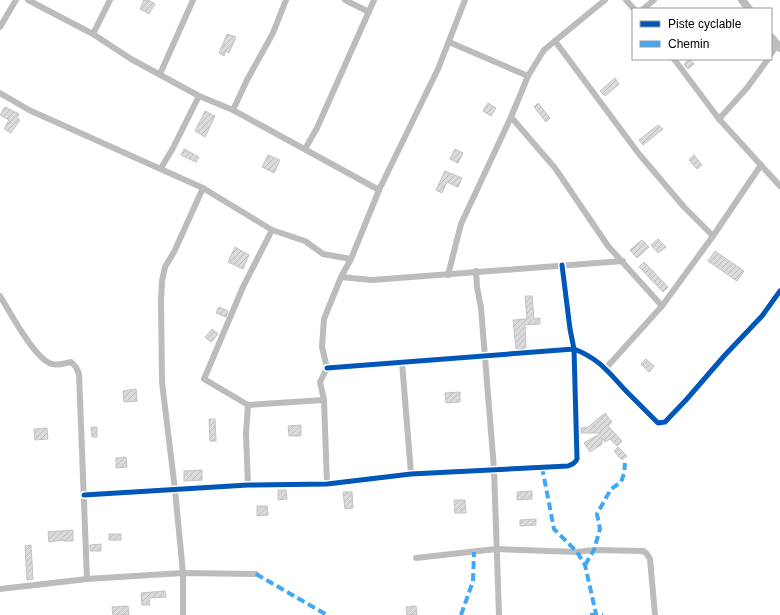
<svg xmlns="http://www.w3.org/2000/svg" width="780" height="615" viewBox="0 0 780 615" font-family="Helvetica,sans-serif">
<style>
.building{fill:url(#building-hatch);stroke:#c2c2c2}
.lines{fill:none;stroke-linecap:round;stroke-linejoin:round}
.minor{stroke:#bcbcbc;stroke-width:6}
.tertiary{stroke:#bcbcbc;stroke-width:8}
.quiet{stroke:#3fa9f5;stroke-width:4;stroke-dasharray:8 4;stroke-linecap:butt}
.cycleway-casing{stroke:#fff;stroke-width:8}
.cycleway{stroke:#0057b8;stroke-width:5}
</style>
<defs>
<pattern id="building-hatch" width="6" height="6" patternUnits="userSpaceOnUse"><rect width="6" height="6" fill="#dbdbdb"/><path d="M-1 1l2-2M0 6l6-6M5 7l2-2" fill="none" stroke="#bababa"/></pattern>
</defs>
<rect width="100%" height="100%" fill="#fff"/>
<g class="building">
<path d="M 144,0 L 148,0 L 155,4 L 149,14 L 140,9 Z"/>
<path d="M 227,34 L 236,37 L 229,53 L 226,51 L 224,56 L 219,53 Z"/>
<path d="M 689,59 L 694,64 L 688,69 L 684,64 Z"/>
<path d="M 615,78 L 619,84 L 605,96 L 600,91 Z"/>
<path d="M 488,103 L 496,108 L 491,116 L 483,111 Z"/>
<path d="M 538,103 L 550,118 L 546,122 L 534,107 Z"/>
<path d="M 5,107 L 19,114 L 17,118 L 20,120 L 11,133 L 4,129 L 9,120 L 0,115 Z"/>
<path d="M 205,111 L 215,116 L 205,137 L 195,131 Z"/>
<path d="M 658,125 L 663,129 L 643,145 L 639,140 Z"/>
<path d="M 184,149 L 199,157 L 196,162 L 181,155 Z"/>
<path d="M 455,149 L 463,153 L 458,163 L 450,159 Z"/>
<path d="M 268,155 L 280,160 L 274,173 L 262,167 Z"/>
<path d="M 694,155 L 702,165 L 697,169 L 689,160 Z"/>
<path d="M 445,171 L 462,178 L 458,187 L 447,182 L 442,193 L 436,190 Z"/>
<path d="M 658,239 L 666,247 L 658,253 L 651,245 Z"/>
<path d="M 642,240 L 649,247 L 637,258 L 630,250 Z"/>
<path d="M 235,247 L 249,255 L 243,269 L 228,262 Z"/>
<path d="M 715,251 L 744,271 L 737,281 L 708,261 Z"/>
<path d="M 644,262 L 668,287 L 663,292 L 639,267 Z"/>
<path d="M 525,296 L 532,296 L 534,319 L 540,318 L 540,324 L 525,325 L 526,348 L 516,349 L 513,320 L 527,319 Z"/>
<path d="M 219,307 L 228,311 L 226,317 L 216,313 Z"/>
<path d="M 212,329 L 218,334 L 211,342 L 205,337 Z"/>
<path d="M 646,359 L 654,366 L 649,372 L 641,364 Z"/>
<path d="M 136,389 L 137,401 L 124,402 L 123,391 Z"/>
<path d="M 460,392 L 460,402 L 446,403 L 445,393 Z"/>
<path d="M 605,413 L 612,422 L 608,426 L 622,441 L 617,446 L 610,439 L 605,442 L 602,438 L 602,444 L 590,452 L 584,443 L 601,433 L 581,433 L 581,428 L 588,427 Z"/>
<path d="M 209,419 L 215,419 L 216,441 L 210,441 Z"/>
<path d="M 301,425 L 301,436 L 289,436 L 288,426 Z"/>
<path d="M 91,427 L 97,427 L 97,437 L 92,437 Z"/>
<path d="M 47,428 L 48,439 L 35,440 L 34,429 Z"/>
<path d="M 618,447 L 627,456 L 623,459 L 621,459 L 614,451 Z"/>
<path d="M 126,457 L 127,467 L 116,468 L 116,458 Z"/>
<path d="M 202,470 L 202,480 L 184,481 L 184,471 Z"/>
<path d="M 278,490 L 286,490 L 287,499 L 278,500 Z"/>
<path d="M 532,491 L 532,499 L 517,500 L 517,492 Z"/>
<path d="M 343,492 L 352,492 L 353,508 L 345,509 Z"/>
<path d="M 454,500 L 465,500 L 466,513 L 455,513 Z"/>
<path d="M 257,506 L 267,506 L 268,515 L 257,516 Z"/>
<path d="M 536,519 L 536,525 L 520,526 L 520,520 Z"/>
<path d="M 73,530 L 73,541 L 64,541 L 64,540 L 49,542 L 48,532 Z"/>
<rect x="109" y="534" width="12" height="6"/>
<path d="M 101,544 L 101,551 L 90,551 L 90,545 Z"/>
<path d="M 31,545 L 33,579 L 27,580 L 25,546 Z"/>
<path d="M 165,591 L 166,597 L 149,598 L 150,605 L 142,605 L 141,593 Z"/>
<path d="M 128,606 L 129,615 L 113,615 L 112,607 Z"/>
<path d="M 416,606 L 417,615 L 407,615 L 406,607 Z"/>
</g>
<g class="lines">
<g class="minor">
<path d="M 28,0 L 93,34 L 131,59 L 199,96 L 233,110 L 379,190"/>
<path d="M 345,0 L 369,12"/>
<path d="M 626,0 L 634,9"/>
<path d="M 643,9 L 654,0"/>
<path d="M 0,27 L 16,0"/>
<path d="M 93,34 L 110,0"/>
<path d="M 555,41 L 639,154 L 684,207 L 713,236"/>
<path d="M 449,42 L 528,76"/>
<path d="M 771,54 L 777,44"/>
<path d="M 674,59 L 719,119 L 780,186"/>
<path d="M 160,74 L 193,0"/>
<path d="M 0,93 L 29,110 L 203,188 L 272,230 L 305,241 L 323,254 L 351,259"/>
<path d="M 233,110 L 247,80 L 273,33 L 286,0"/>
<path d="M 511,117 L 555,168 L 608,246 L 662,306"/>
<path d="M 719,119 L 747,88 L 768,59"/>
<path d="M 305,149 L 317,128 L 374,0"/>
<path d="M 161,168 L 173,148 L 199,96"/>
<path d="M 272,230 L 243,287 L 204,379 L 248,405 L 324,400"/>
<path d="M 476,271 L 477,287 L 481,308 L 494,469 L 499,615"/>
<path d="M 448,275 L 461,224 L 511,117 L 528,76 L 544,50 L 605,0"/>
<path d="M 341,277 L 372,280 L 623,261"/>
<path d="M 0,296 C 10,312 35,360 52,364 C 58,366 65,363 71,362 L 76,367 L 79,374 L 87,579"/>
<path d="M 402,362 L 411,474"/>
<path d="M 327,368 L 574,349 C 600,359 609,373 627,392 C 637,402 648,413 658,423 L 665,422 L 686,400 L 725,355 L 762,316 L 780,291"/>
<path d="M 606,368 L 662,306 L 713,236 L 761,165"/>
<path d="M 248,405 L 246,434 L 248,485"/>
<path d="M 327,484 L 324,400 L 320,382 L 327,368 L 322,347 L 324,319 L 341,277 L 351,259 L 379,190 L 438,69 L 465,0"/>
<path d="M 84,495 L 248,485 L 327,484 L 411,474 L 568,466 C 573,464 575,463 577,459 L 574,349 L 570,329 L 562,265"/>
<path d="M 416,558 L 496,549 L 577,552 L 594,550 L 643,551 L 647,554 L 650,559 L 655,615"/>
<path d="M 0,589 L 87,579 L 183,573 L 256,574"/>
<path d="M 183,615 L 183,573 L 175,490 L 162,382 L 161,301 L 162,281 L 165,267 L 174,252 L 203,188"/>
</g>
<g class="tertiary">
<path d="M 742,0 L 749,9"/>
<path d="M 771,37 L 780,48"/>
</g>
<g class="quiet">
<path d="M 542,467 L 554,529 L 577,552 L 585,565 L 596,614"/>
<path d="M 585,565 L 594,550 L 600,529 L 597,514 L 611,489 L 621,482 L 624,474 L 625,463"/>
<path d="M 256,574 L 327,615"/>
<path d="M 461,615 L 473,581 L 474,552"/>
<path d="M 590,615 L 603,615"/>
</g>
<defs>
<g id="cycleway">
<path d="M 327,368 L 574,349 C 600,359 609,373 627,392 C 637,402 648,413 658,423 L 665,422 L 686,400 L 725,355 L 762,316 L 780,291"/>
<path d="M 84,495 L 248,485 L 327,484 L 411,474 L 568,466 C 573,464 575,463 577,459 L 574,349 L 570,329 L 562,265"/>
</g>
</defs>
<use href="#cycleway" class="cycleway-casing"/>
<use href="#cycleway" class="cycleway"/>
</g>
<rect x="632" y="8" width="140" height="52" fill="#ffffff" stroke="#999999"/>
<rect x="640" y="21" width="20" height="6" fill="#0057b8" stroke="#999999"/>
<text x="668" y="28" font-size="12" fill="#000000">Piste cyclable</text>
<rect x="640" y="41" width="20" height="6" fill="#3fa9f5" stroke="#999999"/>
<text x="668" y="48" font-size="12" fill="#000000">Chemin</text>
</svg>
